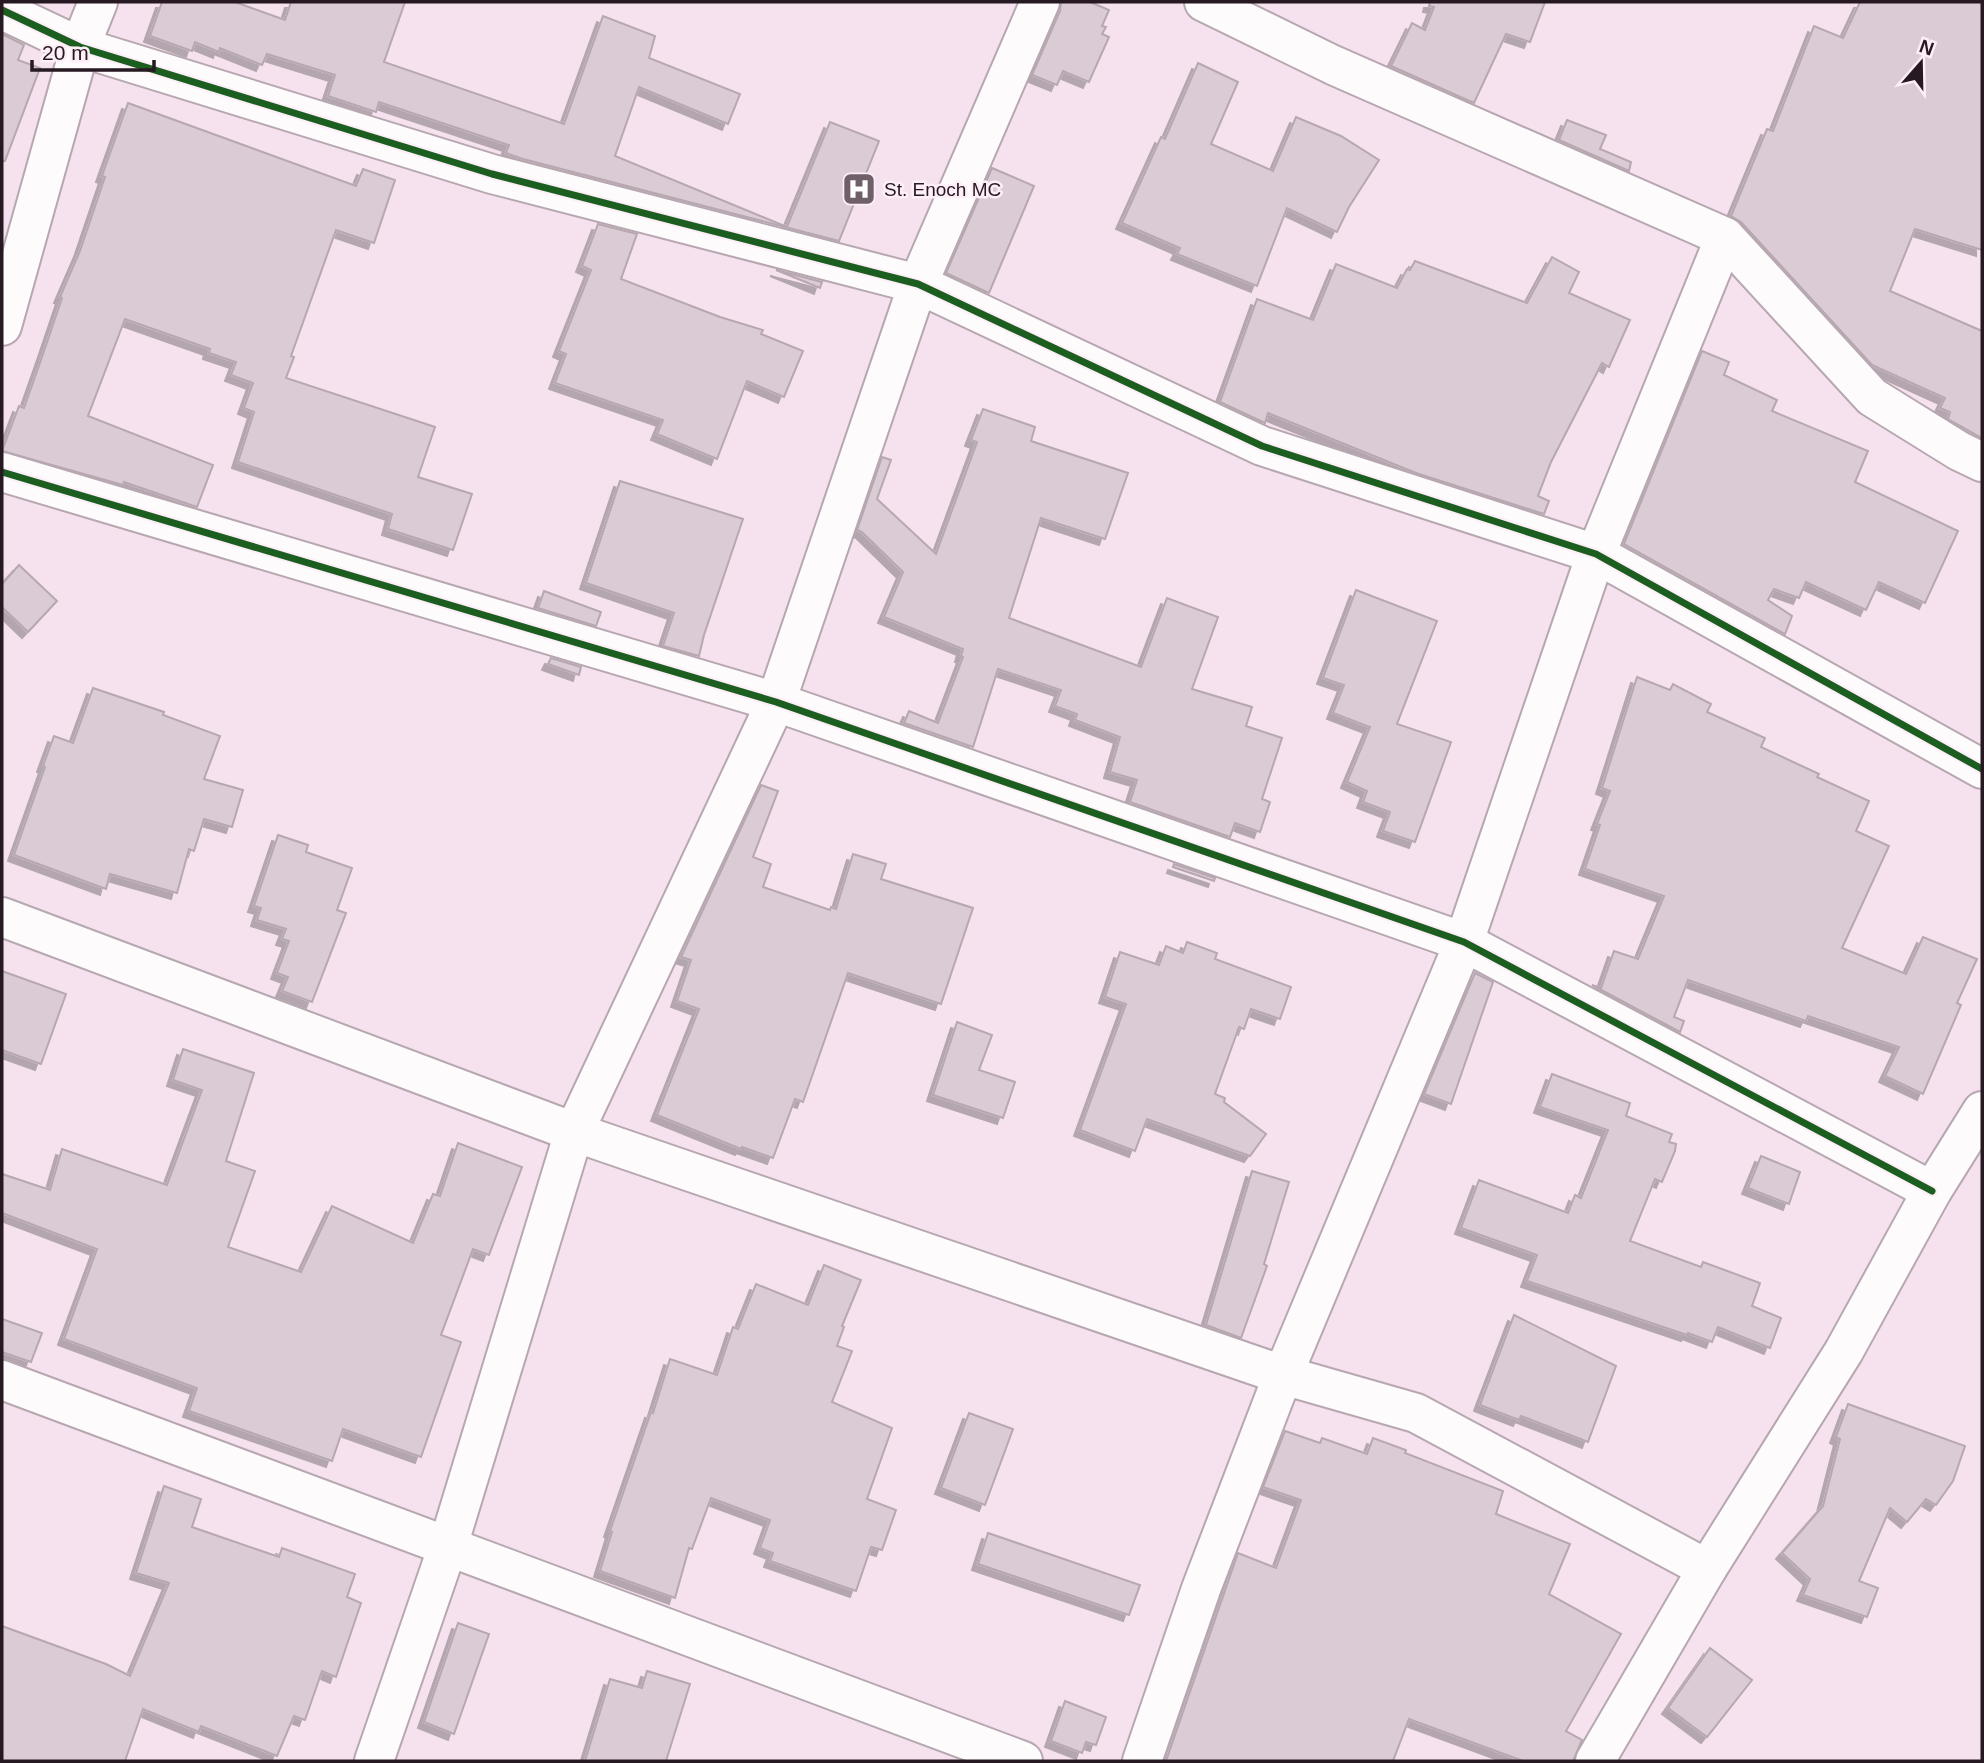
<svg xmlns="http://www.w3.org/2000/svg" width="1984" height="1763" viewBox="0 0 1984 1763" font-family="Helvetica,sans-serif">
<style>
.building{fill:#dbcbd5;stroke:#b6a7b0;stroke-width:2;filter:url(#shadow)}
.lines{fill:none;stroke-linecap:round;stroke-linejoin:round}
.minor-casing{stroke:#b6a7b0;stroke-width:42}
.minor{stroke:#fefbfc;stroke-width:38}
.cycleway-casing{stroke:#fdeef7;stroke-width:11}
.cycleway{stroke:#1b5e20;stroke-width:7}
.labels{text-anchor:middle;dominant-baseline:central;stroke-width:5;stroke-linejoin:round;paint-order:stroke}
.poi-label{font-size:19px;fill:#261921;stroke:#fdeef7;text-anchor:start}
</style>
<defs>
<filter id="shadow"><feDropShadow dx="-6" dy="6" stdDeviation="0" flood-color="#0004"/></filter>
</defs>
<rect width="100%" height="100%" fill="#f6e2ee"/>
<g class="building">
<path d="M 162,2 L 235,2 L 285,20 L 291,2 L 405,2 L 384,62 L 564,124 L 603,16 L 655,36 L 649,58 L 740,94 L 728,124 L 639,87 L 615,156 L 787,227 L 830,122 L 879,141 L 839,241 L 523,159 L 506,153 L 509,145 L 379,102 L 376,112 L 328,96 L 335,75 L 267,54 L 262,65 L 220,48 L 219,52 L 195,42 L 192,51 L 150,36 Z"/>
<path d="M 1061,2 L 1090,2 L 1109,10 L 1102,26 L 1106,27 L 1102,34 L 1109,37 L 1089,82 L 1063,71 L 1057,85 L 1032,75 L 1060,11 Z"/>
<path d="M 1430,2 L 1545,2 L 1530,42 L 1506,34 L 1474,103 L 1391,66 L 1412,23 L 1425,30 L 1434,7 L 1429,6 Z"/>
<path d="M 1860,2 L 1982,2 L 1982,250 L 1915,229 L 1890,291 L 1982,331 L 1982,438 L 1948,419 L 1950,412 L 1940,408 L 1945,398 L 1872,365 L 1741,222 L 1731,216 L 1767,129 L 1773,131 L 1814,26 L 1843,38 Z"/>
<path d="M 2,34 L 24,45 L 18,60 L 40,68 L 5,161 L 2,161 Z"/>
<path d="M 1198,63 L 1238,82 L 1211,144 L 1273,171 L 1296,117 L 1341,136 L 1379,160 L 1349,207 L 1337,232 L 1287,208 L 1257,286 L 1177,254 L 1180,248 L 1122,223 L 1161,137 L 1165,139 Z"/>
<path d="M 128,103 L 356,186 L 363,169 L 395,180 L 374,243 L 336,230 L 291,356 L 294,357 L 286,378 L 435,427 L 418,477 L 472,494 L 453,550 L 388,529 L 392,514 L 238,462 L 254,412 L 244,408 L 253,383 L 231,375 L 236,362 L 209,353 L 210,349 L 125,319 L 88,416 L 213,465 L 197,507 L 124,482 L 123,485 L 2,451 L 19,406 L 24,408 L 42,357 L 62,298 L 60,297 L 80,251 L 105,177 L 102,176 Z"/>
<path d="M 1567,120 L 1606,135 L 1600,149 L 1631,162 L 1629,171 L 1559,140 Z"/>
<path d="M 992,168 L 1034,186 L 989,293 L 946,273 Z"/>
<path d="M 598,224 L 637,234 L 621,279 L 720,317 L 763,330 L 761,334 L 803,351 L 784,397 L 747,381 L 717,459 L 657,434 L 663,420 L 555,383 L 566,354 L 559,351 L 591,270 L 582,266 Z"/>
<path d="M 1552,257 L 1579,272 L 1569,293 L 1630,320 L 1609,367 L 1602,363 L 1551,462 L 1538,496 L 1549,501 L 1544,514 L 1416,473 L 1268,413 L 1265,423 L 1220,402 L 1257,299 L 1313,320 L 1336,264 L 1397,288 L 1407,269 L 1410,270 L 1415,261 L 1527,303 Z"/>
<path d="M 776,270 L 822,282 L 820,288 Z"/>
<path d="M 1702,351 L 1729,362 L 1724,375 L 1777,400 L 1772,411 L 1868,451 L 1855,482 L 1958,531 L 1925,603 L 1879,582 L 1866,610 L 1806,582 L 1799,598 L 1774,589 L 1768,600 L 1792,616 L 1785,634 L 1624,544 Z"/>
<path d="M 983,409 L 1035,427 L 1031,441 L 1128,473 L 1105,539 L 1041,518 L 1009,618 L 1141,667 L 1167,598 L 1218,617 L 1192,689 L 1252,707 L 1246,726 L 1282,738 L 1262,799 L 1270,802 L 1260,832 L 1235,823 L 1230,837 L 1130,802 L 1137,780 L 1110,772 L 1120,737 L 1075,720 L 1077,714 L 1055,706 L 1061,690 L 998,669 L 973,747 L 904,723 L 909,711 L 938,723 L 963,657 L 961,656 L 963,649 L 884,617 L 903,572 L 862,532 L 857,530 L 882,457 L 891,460 L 877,499 L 936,554 L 977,442 L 971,440 Z"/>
<path d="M 620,481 L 743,519 L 704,635 L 699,656 L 663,646 L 674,613 L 586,583 Z"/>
<path d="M 19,565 L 57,601 L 28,632 L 2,607 L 2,584 Z"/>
<path d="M 1356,590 L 1437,621 L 1397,724 L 1451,742 L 1415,842 L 1383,831 L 1390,812 L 1363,802 L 1367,791 L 1347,782 L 1370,727 L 1333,713 L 1344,685 L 1323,678 Z"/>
<path d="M 544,591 L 601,612 L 596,626 L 538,608 Z"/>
<path d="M 551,658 L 581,667 L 579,675 L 548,664 Z"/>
<path d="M 1637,677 L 1670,690 L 1673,684 L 1711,704 L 1707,712 L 1765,738 L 1761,747 L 1819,774 L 1817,777 L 1869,801 L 1856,831 L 1889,846 L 1842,948 L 1906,974 L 1923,937 L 1977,959 L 1957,1003 L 1961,1005 L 1923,1094 L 1885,1076 L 1899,1047 L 1808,1016 L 1806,1021 L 1688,980 L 1674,1017 L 1684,1021 L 1680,1032 L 1592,985 L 1601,988 L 1614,951 L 1638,959 L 1664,896 L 1585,869 L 1600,825 L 1597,824 L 1610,791 L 1602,788 Z"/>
<path d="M 93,688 L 164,712 L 163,715 L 220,736 L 204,779 L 243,790 L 232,827 L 204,819 L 194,851 L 189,849 L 177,893 L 110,874 L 106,889 L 14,855 L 45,767 L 43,766 L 54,736 L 73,743 Z"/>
<path d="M 761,785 L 778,791 L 753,857 L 771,864 L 763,887 L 830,910 L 831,907 L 836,909 L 853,854 L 886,864 L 881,879 L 973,908 L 941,1004 L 848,973 L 803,1102 L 795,1099 L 773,1158 L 742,1147 L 741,1149 L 657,1115 L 699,1009 L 677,1001 L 691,960 L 681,957 Z"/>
<path d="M 278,835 L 308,845 L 306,852 L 352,868 L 337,910 L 346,913 L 312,1002 L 282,991 L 288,977 L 277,973 L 289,941 L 282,939 L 286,929 L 257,920 L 261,908 L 254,906 Z"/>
<path d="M 1174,864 L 1215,878 L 1214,881 L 1173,867 Z"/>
<path d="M 1187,942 L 1217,953 L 1215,959 L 1291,987 L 1280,1019 L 1251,1009 L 1244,1029 L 1239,1027 L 1215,1094 L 1225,1098 L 1224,1102 L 1266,1134 L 1250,1156 L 1147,1119 L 1135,1151 L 1080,1130 L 1126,1004 L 1105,997 L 1120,952 L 1159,965 L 1166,946 L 1183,953 Z"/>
<path d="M 2,971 L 66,994 L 41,1064 L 2,1050 Z"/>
<path d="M 1475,973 L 1493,982 L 1451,1104 L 1424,1094 Z"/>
<path d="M 957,1022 L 992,1035 L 979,1070 L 1015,1082 L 1003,1118 L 933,1095 Z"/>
<path d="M 183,1049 L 254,1073 L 226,1161 L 255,1171 L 228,1247 L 301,1272 L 332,1206 L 413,1243 L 433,1194 L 440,1196 L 458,1143 L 522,1167 L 489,1255 L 473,1249 L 441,1335 L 461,1342 L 421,1457 L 343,1429 L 332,1461 L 189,1411 L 197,1388 L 64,1339 L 97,1249 L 2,1213 L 2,1174 L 50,1190 L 62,1149 L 167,1185 L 202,1090 L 173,1080 Z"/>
<path d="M 1552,1074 L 1630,1103 L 1626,1116 L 1672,1134 L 1669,1142 L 1676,1144 L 1675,1151 L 1662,1182 L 1655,1179 L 1630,1241 L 1701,1267 L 1703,1262 L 1760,1283 L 1752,1306 L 1781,1318 L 1770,1348 L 1718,1327 L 1712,1342 L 1688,1333 L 1687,1335 L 1527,1281 L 1537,1255 L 1461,1228 L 1479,1180 L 1568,1213 L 1575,1195 L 1581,1198 L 1608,1130 L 1540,1107 Z"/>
<path d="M 1761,1156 L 1800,1172 L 1789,1204 L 1748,1188 Z"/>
<path d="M 1252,1171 L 1289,1182 L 1264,1264 L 1267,1266 L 1241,1338 L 1206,1325 Z"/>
<path d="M 824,1265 L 861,1280 L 842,1326 L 844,1327 L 837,1346 L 852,1351 L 832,1402 L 892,1428 L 867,1499 L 896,1510 L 882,1550 L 871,1547 L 856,1591 L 770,1561 L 773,1553 L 760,1548 L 770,1520 L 711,1498 L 692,1549 L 689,1548 L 675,1598 L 600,1571 L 612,1532 L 610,1531 L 651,1412 L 653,1413 L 670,1359 L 717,1375 L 733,1327 L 738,1329 L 756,1284 L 808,1305 Z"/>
<path d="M 1514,1315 L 1616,1366 L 1588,1442 L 1521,1416 L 1519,1420 L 1480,1405 Z"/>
<path d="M 2,1319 L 42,1333 L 31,1362 L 2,1352 Z"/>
<path d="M 1848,1404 L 1965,1446 L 1953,1481 L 1936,1505 L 1926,1499 L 1907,1522 L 1890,1508 L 1859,1581 L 1878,1588 L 1867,1617 L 1803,1595 L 1810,1579 L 1782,1553 L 1823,1506 L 1840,1439 L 1836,1437 Z"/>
<path d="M 969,1413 L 1013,1429 L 985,1505 L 941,1488 Z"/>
<path d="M 1285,1431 L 1320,1443 L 1322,1438 L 1367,1454 L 1373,1438 L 1406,1450 L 1405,1453 L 1503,1491 L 1496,1514 L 1570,1544 L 1549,1594 L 1621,1634 L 1566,1731 L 1582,1740 L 1573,1761 L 1523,1761 L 1409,1719 L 1393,1761 L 1166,1761 L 1238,1553 L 1276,1568 L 1301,1500 L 1263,1487 Z"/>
<path d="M 164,1486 L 201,1499 L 192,1527 L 279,1557 L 282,1548 L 355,1574 L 347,1597 L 361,1603 L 336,1677 L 322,1671 L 305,1720 L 294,1716 L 277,1756 L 201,1726 L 199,1732 L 143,1709 L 125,1761 L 2,1761 L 2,1626 L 106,1664 L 130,1676 L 169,1583 L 136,1573 Z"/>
<path d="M 988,1533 L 1140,1585 L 1129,1615 L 978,1564 Z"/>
<path d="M 458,1623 L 489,1634 L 454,1734 L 424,1722 Z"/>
<path d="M 1710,1648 L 1752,1680 L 1707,1737 L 1668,1708 Z"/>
<path d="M 647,1671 L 690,1684 L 666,1761 L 585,1761 L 610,1679 L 642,1688 Z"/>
<path d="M 1065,1701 L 1106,1717 L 1096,1745 L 1086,1742 L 1082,1753 L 1051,1741 Z"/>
</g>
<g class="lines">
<defs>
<g id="minor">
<path d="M 1204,2 L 1333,65 L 1725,237 L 1872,397 L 1959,451 L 1982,462"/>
<path d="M 2,10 L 80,47 L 492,174 L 918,284 L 1262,446 L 1596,554 L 1982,769"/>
<path d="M 2,326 L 80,47 L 98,2"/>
<path d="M 2,472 L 776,702 L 1464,942 L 1932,1191"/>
<path d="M 2,917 L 574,1132 L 1283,1375 L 1416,1413 L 1707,1569"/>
<path d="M 2,1380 L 1023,1761"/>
<path d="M 374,1761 L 448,1546 L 574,1132 L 776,702 L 918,284 L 1040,2"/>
<path d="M 1142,1761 L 1201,1589 L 1283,1375 L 1464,942 L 1596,554 L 1725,237"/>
<path d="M 1595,1761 L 1707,1569 L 1844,1351 L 1932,1191 L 1982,1111"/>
</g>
</defs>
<use href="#minor" class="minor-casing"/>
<use href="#minor" class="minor"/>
<defs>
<g id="cycleway">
<path d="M 2,10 L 80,47 L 492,174 L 918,284 L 1262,446 L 1596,554 L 1982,769"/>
<path d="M 2,472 L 776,702 L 1464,942 L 1932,1191"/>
</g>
</defs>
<use href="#cycleway" class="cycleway-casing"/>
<use href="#cycleway" class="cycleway"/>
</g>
<defs>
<symbol id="hospital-square" viewBox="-11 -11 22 22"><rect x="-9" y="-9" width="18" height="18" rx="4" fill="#6f5f69" stroke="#fdeef7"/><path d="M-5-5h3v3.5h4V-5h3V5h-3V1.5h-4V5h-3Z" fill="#fff"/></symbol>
</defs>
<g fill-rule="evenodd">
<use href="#hospital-square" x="840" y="170" width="38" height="38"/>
</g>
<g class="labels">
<g class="poi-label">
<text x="884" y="189">St. Enoch MC</text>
</g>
</g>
<rect width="1984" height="1763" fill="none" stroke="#261921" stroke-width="7"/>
<g transform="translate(1921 63) rotate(20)" stroke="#fdeef7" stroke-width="5" paint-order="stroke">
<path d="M0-5L12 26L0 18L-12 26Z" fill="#261921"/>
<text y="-10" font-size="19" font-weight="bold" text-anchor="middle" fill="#261921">N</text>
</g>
<path d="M32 60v10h122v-10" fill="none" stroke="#261921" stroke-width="3.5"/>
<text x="42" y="60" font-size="21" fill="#261921" stroke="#fdeef7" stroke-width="5" paint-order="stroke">20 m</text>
</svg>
